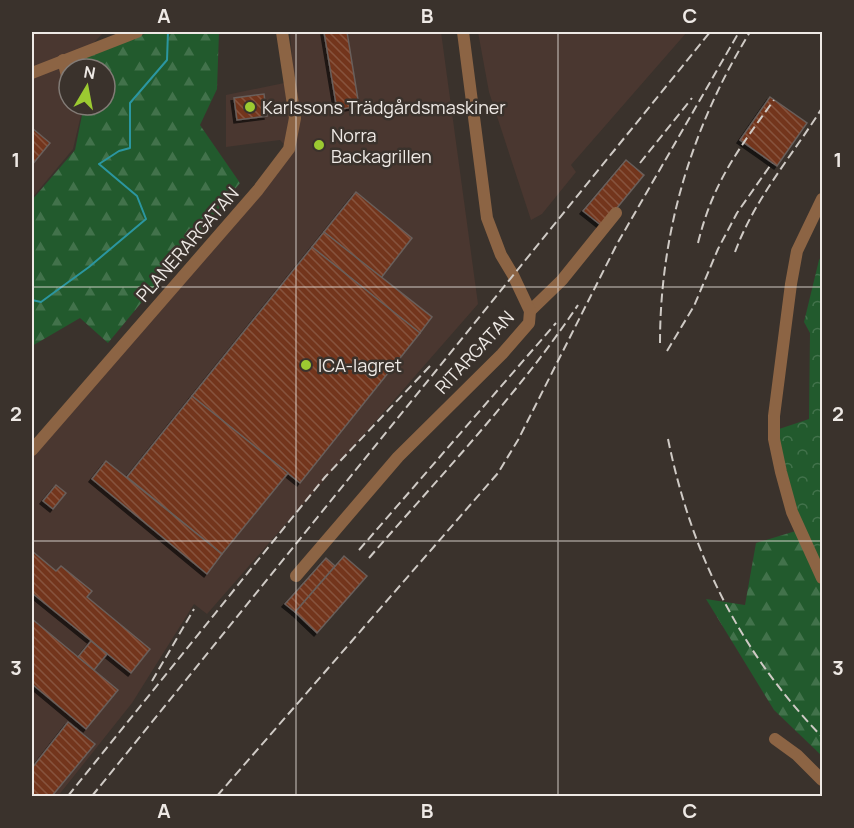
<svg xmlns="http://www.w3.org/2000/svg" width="854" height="828" viewBox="0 0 854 828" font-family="Manrope,sans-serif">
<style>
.industrial{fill:#4a3730}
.forest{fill:url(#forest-firs)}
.park{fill:url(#park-crowns)}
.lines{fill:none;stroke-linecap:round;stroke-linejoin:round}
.stream{stroke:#2b96a0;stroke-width:2}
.building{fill:url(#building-back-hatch);stroke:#695f5b;stroke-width:1.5;filter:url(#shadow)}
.minor{stroke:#8c6444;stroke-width:12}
.rail{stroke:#cfcac5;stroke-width:2;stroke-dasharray:9 4.5;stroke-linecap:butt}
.grid{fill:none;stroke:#eee9e5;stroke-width:1.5;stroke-opacity:0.55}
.poi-dot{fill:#9cca31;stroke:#3a322c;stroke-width:2}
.labels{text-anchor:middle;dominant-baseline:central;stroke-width:5;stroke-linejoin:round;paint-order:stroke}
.poi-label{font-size:18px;fill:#eee9e5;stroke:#3a322c;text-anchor:start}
.street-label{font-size:18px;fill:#eee9e5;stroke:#3a322c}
.neatline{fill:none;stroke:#eee9e5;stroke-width:2}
.grid-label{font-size:20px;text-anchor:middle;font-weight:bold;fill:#eee9e5}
</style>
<defs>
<pattern id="forest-firs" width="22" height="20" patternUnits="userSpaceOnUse" patternTransform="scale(1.5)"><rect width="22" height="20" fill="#225a2d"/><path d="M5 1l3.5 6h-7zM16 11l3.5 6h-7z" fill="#42724b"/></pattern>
<pattern id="park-crowns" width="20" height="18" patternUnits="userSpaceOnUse" patternTransform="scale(1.5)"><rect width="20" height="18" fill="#225a2d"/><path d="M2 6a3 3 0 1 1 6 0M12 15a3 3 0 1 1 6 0" fill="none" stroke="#42724b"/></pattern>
<pattern id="building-back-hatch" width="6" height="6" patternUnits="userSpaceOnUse" patternTransform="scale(1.5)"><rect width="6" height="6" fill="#73361d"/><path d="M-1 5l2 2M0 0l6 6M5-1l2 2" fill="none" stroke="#87533e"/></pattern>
<filter id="shadow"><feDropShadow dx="-3" dy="3" stdDeviation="0" flood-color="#0009"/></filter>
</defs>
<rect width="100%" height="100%" fill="#3a322c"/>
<g class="industrial">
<path d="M 32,32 L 104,32 L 76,61 L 74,69 L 69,69 L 69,105 L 81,105 L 81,115 L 73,149 L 32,198 Z"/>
<path d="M 290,32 L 441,32 L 478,304 L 207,614 L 194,604 L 132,703 L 58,796 L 32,796 L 32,450 L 289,150 L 280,140 L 226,147 L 226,95 L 294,81 Z"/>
<path d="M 478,32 L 687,32 L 571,165 L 576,172 L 542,214 L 531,220 L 489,92 Z"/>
</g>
<g class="forest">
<path d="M 151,32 L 219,32 L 217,89 L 200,125 L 240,183 L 108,343 L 80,318 L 32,346 L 32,200 L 75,150 L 82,115 L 82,105 L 105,105 L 105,69 L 75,69 L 79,56 Z"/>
<path d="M 822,523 L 822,756 L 774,710 L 706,599 L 745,605 L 756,543 Z"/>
</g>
<path class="park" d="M 822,256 L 822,584 L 814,569 L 789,503 L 776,430 L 809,419 L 810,333 L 804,322 L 819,260 Z"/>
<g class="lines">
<path class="stream" d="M 32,300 L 41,302 L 89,267 L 146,219 L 137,196 L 99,164 L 119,151 L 130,148 L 130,103 L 167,60 L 168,32"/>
</g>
<g class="building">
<path d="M 324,32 L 347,32 L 359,106 L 337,110 Z"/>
<path d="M 264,94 L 267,116 L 237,120 L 234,98 Z"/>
<path d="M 770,97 L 807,123 L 777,166 L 740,140 Z"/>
<path d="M 32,128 L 50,143 L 32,165 Z"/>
<path d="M 626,160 L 644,175 L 602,226 L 583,211 Z"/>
<path d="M 356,192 L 412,238 L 381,278 L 324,232 Z"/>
<path d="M 324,232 L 432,317 L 420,333 L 312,247 Z"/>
<path d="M 312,247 L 420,333 L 300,483 L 192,396 Z"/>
<path d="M 192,396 L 288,473 L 222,554 L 127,477 Z"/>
<path d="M 106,461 L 222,554 L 207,574 L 92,479 Z"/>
<path d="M 56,485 L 66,493 L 53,509 L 43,501 Z"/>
<path d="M 32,551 L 56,571 L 61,566 L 92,591 L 87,597 L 150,649 L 131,673 L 32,593 Z"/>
<path d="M 344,556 L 367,576 L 317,633 L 295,612 Z"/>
<path d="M 326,558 L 335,566 L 295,612 L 285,604 Z"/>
<path d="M 32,619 L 118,690 L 86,729 L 32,684 Z"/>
<path d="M 91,641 L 107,654 L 94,670 L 78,657 Z"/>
<path d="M 68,722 L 95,744 L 52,796 L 32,796 L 32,768 Z"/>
</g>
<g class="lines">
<g class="minor">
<path d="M 63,60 L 67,76"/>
<path d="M 32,73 L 137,32"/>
<path d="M 822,199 L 797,251 L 791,284 L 774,416 L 774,439 L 781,472 L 792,512 L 822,578"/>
<path d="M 530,311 L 562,280 L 616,213"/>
<path d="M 32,450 L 258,190 L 289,149 L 295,118 L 282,32"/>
<path d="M 296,576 L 398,457 L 502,354 L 529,323 L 530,311 L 513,275 L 501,255 L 487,218 L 463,32"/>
<path d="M 775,739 L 797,755 L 822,780"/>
</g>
<g class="rail">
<path d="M 640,163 L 692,98"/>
<path d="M 698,243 C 713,182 738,150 774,100"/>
<path d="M 735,252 C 755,198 792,156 822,108"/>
<path d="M 660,343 C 660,232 692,126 750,32"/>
<path d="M 667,351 L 694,306 L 718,249 L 737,213 L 772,163"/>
<path d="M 668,439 C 692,556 740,651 822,737"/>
<path d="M 359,550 L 556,323"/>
<path d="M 369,558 C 440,476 517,396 578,305"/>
<path d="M 152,681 L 194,609"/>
<path d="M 68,796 L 325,477 L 430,366"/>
<path d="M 92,796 L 710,32"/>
<path d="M 217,796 L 498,473 L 518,440 L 617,244 L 739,32"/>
</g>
</g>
<path class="grid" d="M 296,32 L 296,796M 558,32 L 558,796M 32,287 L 822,287M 32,541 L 822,541"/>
<g class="poi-dot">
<circle cx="250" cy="107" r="6"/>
<circle cx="319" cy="145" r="6"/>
<circle cx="306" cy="365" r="6"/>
</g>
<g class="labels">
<g class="poi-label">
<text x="262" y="107">Karlssons Trädgårdsmaskiner</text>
<text x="331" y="135">Norra<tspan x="331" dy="21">Backagrillen</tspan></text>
<text x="318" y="365">ICA-lagret</text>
</g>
<g class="street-label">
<text transform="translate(187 244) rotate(-49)">PLANERARGATAN</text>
<text transform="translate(474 352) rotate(-47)">RITARGATAN</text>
</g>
</g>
<rect width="854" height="828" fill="none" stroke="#3a322c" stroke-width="66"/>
<g transform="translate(87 87) rotate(10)"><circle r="28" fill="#3a322c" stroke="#827b76" stroke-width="1.5"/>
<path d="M0-4.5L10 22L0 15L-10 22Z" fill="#9cca31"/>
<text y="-9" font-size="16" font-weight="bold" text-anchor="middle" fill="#eee9e5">N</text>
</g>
<rect x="33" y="33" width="788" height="762" class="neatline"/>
<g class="grid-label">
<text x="164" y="23">A</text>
<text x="427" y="23">B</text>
<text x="690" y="23">C</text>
<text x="16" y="167">1</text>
<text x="838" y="167">1</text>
<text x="16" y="421">2</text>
<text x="838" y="421">2</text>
<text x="16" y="675">3</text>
<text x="838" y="675">3</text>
<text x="164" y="818">A</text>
<text x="427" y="818">B</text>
<text x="690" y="818">C</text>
</g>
</svg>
